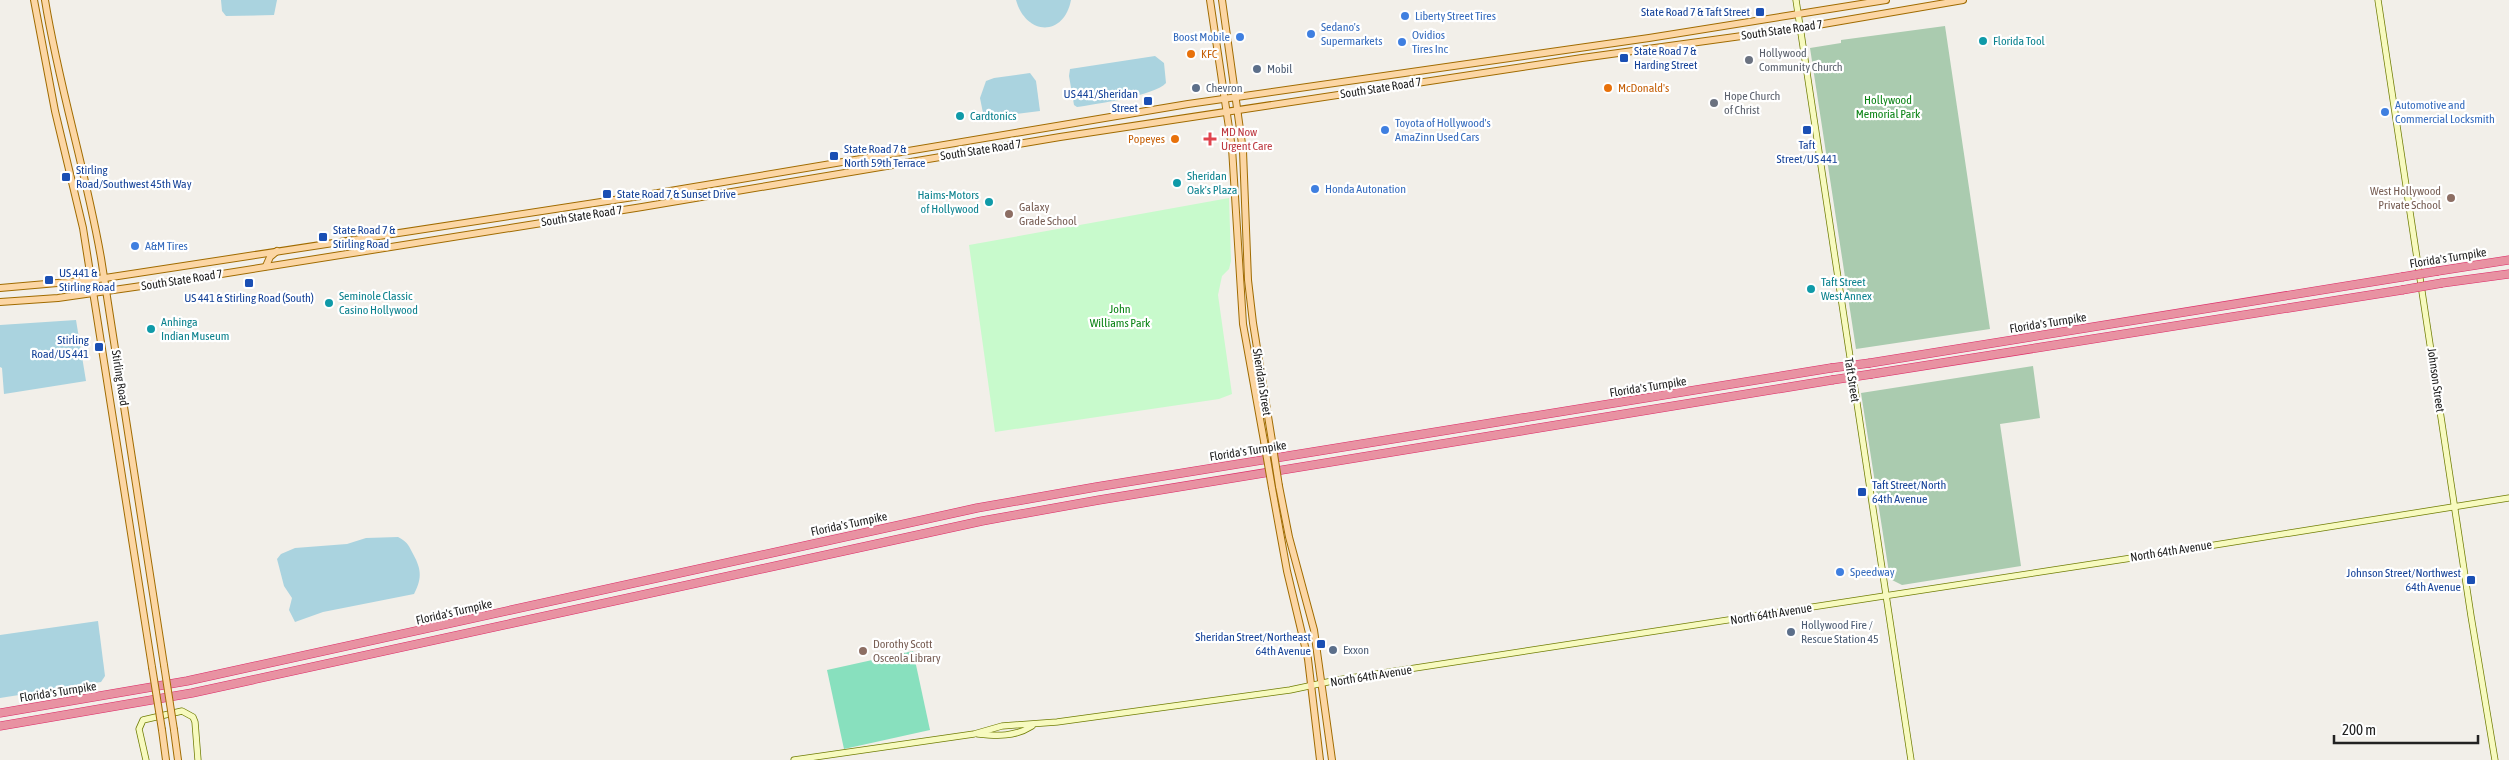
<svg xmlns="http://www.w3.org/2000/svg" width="2509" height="760" viewBox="0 0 2509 760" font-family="'Asap Condensed',sans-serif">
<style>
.cemetery{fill:#aacbaf}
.park{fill:#c8facc}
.pitch{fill:#88e0be}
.water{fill:#aad3df}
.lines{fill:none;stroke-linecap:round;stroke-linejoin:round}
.secondary-casing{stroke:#707d05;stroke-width:7}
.primary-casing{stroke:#a06b00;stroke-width:8}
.highway-casing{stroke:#dc2a67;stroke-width:9}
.secondary{stroke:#f7fabf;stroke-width:5.5}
.primary{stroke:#fcd6a4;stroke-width:6}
.highway{stroke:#e892a2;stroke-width:8}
.primary-bridge-casing{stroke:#a06b00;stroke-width:8;stroke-linecap:butt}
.highway-bridge-casing{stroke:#dc2a67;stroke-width:9;stroke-linecap:butt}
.primary-bridge{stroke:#fcd6a4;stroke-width:6}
.highway-bridge{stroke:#e892a2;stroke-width:8}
.transit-dot{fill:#1a4fb4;stroke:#fff;stroke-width:2}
.shop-dot{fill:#3f7fe0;stroke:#fff;stroke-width:2}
.culture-dot{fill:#0f9aa8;stroke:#fff;stroke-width:2}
.food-dot{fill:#e8710a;stroke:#fff;stroke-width:2}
.worship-dot{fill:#6b7280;stroke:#fff;stroke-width:2}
.service-dot{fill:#5c6f8a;stroke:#fff;stroke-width:2}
.health-dot{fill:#e0444e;stroke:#fff;stroke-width:2}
.education-dot{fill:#8d6e63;stroke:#fff;stroke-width:2}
.labels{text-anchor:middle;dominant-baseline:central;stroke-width:4.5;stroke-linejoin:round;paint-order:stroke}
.transit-label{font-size:12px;fill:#164399;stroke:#fff;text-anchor:start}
.shop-label{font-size:12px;fill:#366cbe;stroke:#fff;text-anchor:start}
.street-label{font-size:12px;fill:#222;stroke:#fff}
.culture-label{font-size:12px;fill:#0d838f;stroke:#fff;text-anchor:start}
.worship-label{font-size:12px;fill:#5b616d;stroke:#fff;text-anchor:start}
.food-label{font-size:12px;fill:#c56008;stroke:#fff;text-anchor:start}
.service-label{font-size:12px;fill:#4e5e75;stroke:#fff;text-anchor:start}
.park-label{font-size:12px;fill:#0c8416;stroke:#fff}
.health-label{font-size:12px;fill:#be3a42;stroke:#fff;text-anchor:start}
.education-label{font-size:12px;fill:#785e54;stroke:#fff;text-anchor:start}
</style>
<rect width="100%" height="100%" fill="#f2efe9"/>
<g class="cemetery">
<path d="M 1945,26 L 1990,329 L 1856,349 L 1810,48 L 1841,43 L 1841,40 Z"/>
<path d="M 2033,366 L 2040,418 L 2000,424 L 2021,566 L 1902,585 L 1890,579 L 1861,393 Z"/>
</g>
<path class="park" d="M 1229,198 L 1231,261 L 1229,269 L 1222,276 L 1218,295 L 1232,394 L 1219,399 L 995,432 L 969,245 Z"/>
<path class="pitch" d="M 913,651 L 930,730 L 844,749 L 827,670 Z"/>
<g class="water">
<path d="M 221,0 L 277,0 L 274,15 L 226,16 L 222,11 Z"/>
<path d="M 1016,0 L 1071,0 C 1064,37 1026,36 1016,0 Z"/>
<path d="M 1155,56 L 1164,63 L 1166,83 C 1154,96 1096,104 1077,107 L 1074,105 L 1069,76 L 1070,69 Z"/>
<path d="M 1030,73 L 1036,81 L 1040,111 L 984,118 L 980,98 L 986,81 L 994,78 Z"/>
<path d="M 76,320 L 86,381 L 4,394 L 2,368 L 0,367 L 0,325 Z"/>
<path d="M 398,537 C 406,541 408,544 412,552 C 421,568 423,577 414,594 L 323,612 L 295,622 L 289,610 L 292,598 L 284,586 L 277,559 L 281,554 L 295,548 L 347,544 L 366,538 Z"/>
<path d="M 98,621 L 105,676 L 101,682 L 0,698 L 0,635 Z"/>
</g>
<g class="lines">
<defs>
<g id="secondary">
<path d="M 1796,0 L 1911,760"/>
<path d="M 2378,0 L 2471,616 L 2495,760"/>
<path d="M 978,734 C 997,736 1015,737 1032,726"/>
<path d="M 146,760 L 139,729 L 143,720 L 182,711 L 193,717 L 195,722 L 198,760"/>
<path d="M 794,760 L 974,734 L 1002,726 L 1057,722 L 1290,690 L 1337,680 L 2171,552 L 2509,498"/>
</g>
<g id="primary">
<path d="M 34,0 L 55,111 L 83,228 L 152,667"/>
<path d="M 45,0 C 59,87 86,171 101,258 L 164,665"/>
<path d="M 1210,0 L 1232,148 L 1243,324 L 1264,441"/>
<path d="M 1222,0 L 1243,151 L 1248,280 L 1253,323 L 1272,441"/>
<path d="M 266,266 L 270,257 L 277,251"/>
<path d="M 0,288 L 92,280 L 640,196 L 1188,104 L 1649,38 L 1886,0"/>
<path d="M 0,302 L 58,298 L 190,279 L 642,207 L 1060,137 L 1582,58 L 1800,28 L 1963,0"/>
<path d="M 1279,486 L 1289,537 L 1314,630 L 1332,760"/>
<path d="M 1272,488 L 1287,571 L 1308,659 L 1320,760"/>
<path d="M 162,730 L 166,760"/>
<path d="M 174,730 L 178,760"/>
</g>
<g id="highway">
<path d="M 2438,271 L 2509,260"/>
<path d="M 2442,283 L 2509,274"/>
<path d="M 1870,363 L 2402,277"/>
<path d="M 1872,374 L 2402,290"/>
<path d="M 0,713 L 187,681 L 977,508 L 1096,487 L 1831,368"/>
<path d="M 0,726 L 192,693 L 982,521 L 1099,500 L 1832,380"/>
</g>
</defs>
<use href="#secondary" class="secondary-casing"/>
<use href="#primary" class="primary-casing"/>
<use href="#highway" class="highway-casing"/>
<use href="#secondary" class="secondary"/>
<use href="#primary" class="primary"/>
<use href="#highway" class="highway"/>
<defs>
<g id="primary-bridge">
<path d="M 1264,441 L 1272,488"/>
<path d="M 1272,441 L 1279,486"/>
<path d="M 164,665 L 174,730"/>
<path d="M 152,667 L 162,730"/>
</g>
<g id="highway-bridge">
<path d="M 2402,277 L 2438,271"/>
<path d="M 2402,290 L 2442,283"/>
<path d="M 1831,368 L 1870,363"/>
<path d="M 1832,380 L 1872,374"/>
</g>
</defs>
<use href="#primary-bridge" class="primary-bridge-casing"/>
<use href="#highway-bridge" class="highway-bridge-casing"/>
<use href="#primary-bridge" class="primary-bridge"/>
<use href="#highway-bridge" class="highway-bridge"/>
</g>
<g class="transit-dot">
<rect x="1755" y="7" width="10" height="10" rx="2.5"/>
<rect x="1619" y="53" width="10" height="10" rx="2.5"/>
<rect x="1143" y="96" width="10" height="10" rx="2.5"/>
<rect x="1802" y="125" width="10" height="10" rx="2.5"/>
<rect x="829" y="151" width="10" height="10" rx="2.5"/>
<rect x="61" y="172" width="10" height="10" rx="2.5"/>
<rect x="602" y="189" width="10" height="10" rx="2.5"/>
<rect x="318" y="232" width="10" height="10" rx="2.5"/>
<rect x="44" y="275" width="10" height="10" rx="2.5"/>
<rect x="244" y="278" width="10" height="10" rx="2.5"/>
<rect x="94" y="342" width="10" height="10" rx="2.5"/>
<rect x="1857" y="487" width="10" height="10" rx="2.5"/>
<rect x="2466" y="575" width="10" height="10" rx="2.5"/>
<rect x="1316" y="639" width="10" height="10" rx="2.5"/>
</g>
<g class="shop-dot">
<circle cx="1405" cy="16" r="5"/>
<circle cx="1311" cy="34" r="5"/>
<circle cx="1240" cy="37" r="5"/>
<circle cx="1402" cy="42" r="5"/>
<circle cx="2385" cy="112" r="5"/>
<circle cx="1385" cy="130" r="5"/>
<circle cx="1315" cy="189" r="5"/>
<circle cx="135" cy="246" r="5"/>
<circle cx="1840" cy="572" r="5"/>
</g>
<g class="culture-dot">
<circle cx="1983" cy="41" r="5"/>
<circle cx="960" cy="116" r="5"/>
<circle cx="1177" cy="183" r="5"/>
<circle cx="989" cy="202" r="5"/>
<circle cx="1811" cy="289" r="5"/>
<circle cx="329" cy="303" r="5"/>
<circle cx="151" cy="329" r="5"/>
</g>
<g class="food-dot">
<circle cx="1191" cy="54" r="5"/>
<circle cx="1608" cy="88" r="5"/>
<circle cx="1175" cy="139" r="5"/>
</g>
<g class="worship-dot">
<circle cx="1749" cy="60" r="5"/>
<circle cx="1714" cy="103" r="5"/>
</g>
<g class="service-dot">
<circle cx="1257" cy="69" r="5"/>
<circle cx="1196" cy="88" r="5"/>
<circle cx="1791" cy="632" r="5"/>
<circle cx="1333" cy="650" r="5"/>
</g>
<path class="health-dot" d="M1207.5 131.5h5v5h5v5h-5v5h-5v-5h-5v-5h5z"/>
<g class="education-dot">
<circle cx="2451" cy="198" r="5"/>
<circle cx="1009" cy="214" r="5"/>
<circle cx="863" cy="651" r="5"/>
</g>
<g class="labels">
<g class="transit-label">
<text x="1750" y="12" text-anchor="end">State Road 7 &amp; Taft Street</text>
<text x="1634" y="51">State Road 7 &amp;<tspan x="1634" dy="14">Harding Street</tspan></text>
<text x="1138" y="94" text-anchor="end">US 441/Sheridan<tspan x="1138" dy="14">Street</tspan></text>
<text x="1807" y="145" text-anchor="middle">Taft<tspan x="1807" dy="14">Street/US 441</tspan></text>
<text x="844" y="149">State Road 7 &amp;<tspan x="844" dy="14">North 59th Terrace</tspan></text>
<text x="76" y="170">Stirling<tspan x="76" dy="14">Road/Southwest 45th Way</tspan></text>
<text x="617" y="194">State Road 7 &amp; Sunset Drive</text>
<text x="333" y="230">State Road 7 &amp;<tspan x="333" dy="14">Stirling Road</tspan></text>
<text x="59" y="273">US 441 &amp;<tspan x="59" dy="14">Stirling Road</tspan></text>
<text x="249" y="298" text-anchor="middle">US 441 &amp; Stirling Road (South)</text>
<text x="89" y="340" text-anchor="end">Stirling<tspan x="89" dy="14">Road/US 441</tspan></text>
<text x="1872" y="485">Taft Street/North<tspan x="1872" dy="14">64th Avenue</tspan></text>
<text x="2461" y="573" text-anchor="end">Johnson Street/Northwest<tspan x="2461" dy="14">64th Avenue</tspan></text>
<text x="1311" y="637" text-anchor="end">Sheridan Street/Northeast<tspan x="1311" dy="14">64th Avenue</tspan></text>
</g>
<g class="shop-label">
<text x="1415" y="16">Liberty Street Tires</text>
<text x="1321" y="27">Sedano's<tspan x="1321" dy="14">Supermarkets</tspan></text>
<text x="1412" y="35">Ovidios<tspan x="1412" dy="14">Tires Inc</tspan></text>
<text x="1230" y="37" text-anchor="end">Boost Mobile</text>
<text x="2395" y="105">Automotive and<tspan x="2395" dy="14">Commercial Locksmith</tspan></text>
<text x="1395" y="123">Toyota of Hollywood's<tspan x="1395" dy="14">AmaZinn Used Cars</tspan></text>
<text x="1325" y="189">Honda Autonation</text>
<text x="145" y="246">A&amp;M Tires</text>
<text x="1850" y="572">Speedway</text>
</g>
<g class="street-label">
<text transform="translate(1782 30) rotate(-8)">South State Road 7</text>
<text transform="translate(1381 88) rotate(-9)">South State Road 7</text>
<text transform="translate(981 150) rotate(-9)">South State Road 7</text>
<text transform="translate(582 216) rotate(-9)">South State Road 7</text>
<text transform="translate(2448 258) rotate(-9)">Florida's Turnpike</text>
<text transform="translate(182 280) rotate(-9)">South State Road 7</text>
<text transform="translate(2048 323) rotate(-9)">Florida's Turnpike</text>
<text transform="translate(120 378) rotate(81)">Stirling Road</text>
<text transform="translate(1852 380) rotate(81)">Taft Street</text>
<text transform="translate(2436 380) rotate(82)">Johnson Street</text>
<text transform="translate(1262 382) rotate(81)">Sheridan Street</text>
<text transform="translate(1648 387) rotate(-9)">Florida's Turnpike</text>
<text transform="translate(1248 451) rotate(-9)">Florida's Turnpike</text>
<text transform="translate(849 524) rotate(-12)">Florida's Turnpike</text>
<text transform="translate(2171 551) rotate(-9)">North 64th Avenue</text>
<text transform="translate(454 612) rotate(-13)">Florida's Turnpike</text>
<text transform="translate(1771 614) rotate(-9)">North 64th Avenue</text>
<text transform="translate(1371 676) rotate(-9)">North 64th Avenue</text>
<text transform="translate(58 692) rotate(-9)">Florida's Turnpike</text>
</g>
<g class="culture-label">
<text x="1993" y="41">Florida Tool</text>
<text x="970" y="116">Cardtonics</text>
<text x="1187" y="176">Sheridan<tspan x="1187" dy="14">Oak's Plaza</tspan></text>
<text x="979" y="195" text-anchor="end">Haims-Motors<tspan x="979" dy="14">of Hollywood</tspan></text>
<text x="1821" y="282">Taft Street<tspan x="1821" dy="14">West Annex</tspan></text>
<text x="339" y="296">Seminole Classic<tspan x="339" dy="14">Casino Hollywood</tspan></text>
<text x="161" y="322">Anhinga<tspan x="161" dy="14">Indian Museum</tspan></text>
</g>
<g class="worship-label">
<text x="1759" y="53">Hollywood<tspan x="1759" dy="14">Community Church</tspan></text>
<text x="1724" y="96">Hope Church<tspan x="1724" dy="14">of Christ</tspan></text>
</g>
<g class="food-label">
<text x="1201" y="54">KFC</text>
<text x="1618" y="88">McDonald's</text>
<text x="1165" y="139" text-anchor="end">Popeyes</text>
</g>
<g class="service-label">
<text x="1267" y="69">Mobil</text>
<text x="1206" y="88">Chevron</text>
<text x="1801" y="625">Hollywood Fire /<tspan x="1801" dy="14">Rescue Station 45</tspan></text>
<text x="1343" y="650">Exxon</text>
</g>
<g class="park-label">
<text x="1888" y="100">Hollywood<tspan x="1888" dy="14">Memorial Park</tspan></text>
<text x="1120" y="309">John<tspan x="1120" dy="14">Williams Park</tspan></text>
</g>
<g class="health-label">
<text x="1221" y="132">MD Now<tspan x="1221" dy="14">Urgent Care</tspan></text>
</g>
<g class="education-label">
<text x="2441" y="191" text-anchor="end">West Hollywood<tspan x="2441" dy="14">Private School</tspan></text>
<text x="1019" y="207">Galaxy<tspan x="1019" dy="14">Grade School</tspan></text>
<text x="873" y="644">Dorothy Scott<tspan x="873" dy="14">Osceola Library</tspan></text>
</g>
</g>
<path d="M2334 735v8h144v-8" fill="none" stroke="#222222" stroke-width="2.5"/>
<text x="2342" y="735" font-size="15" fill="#222222" stroke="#ffffff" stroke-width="4" paint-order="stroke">200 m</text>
</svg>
